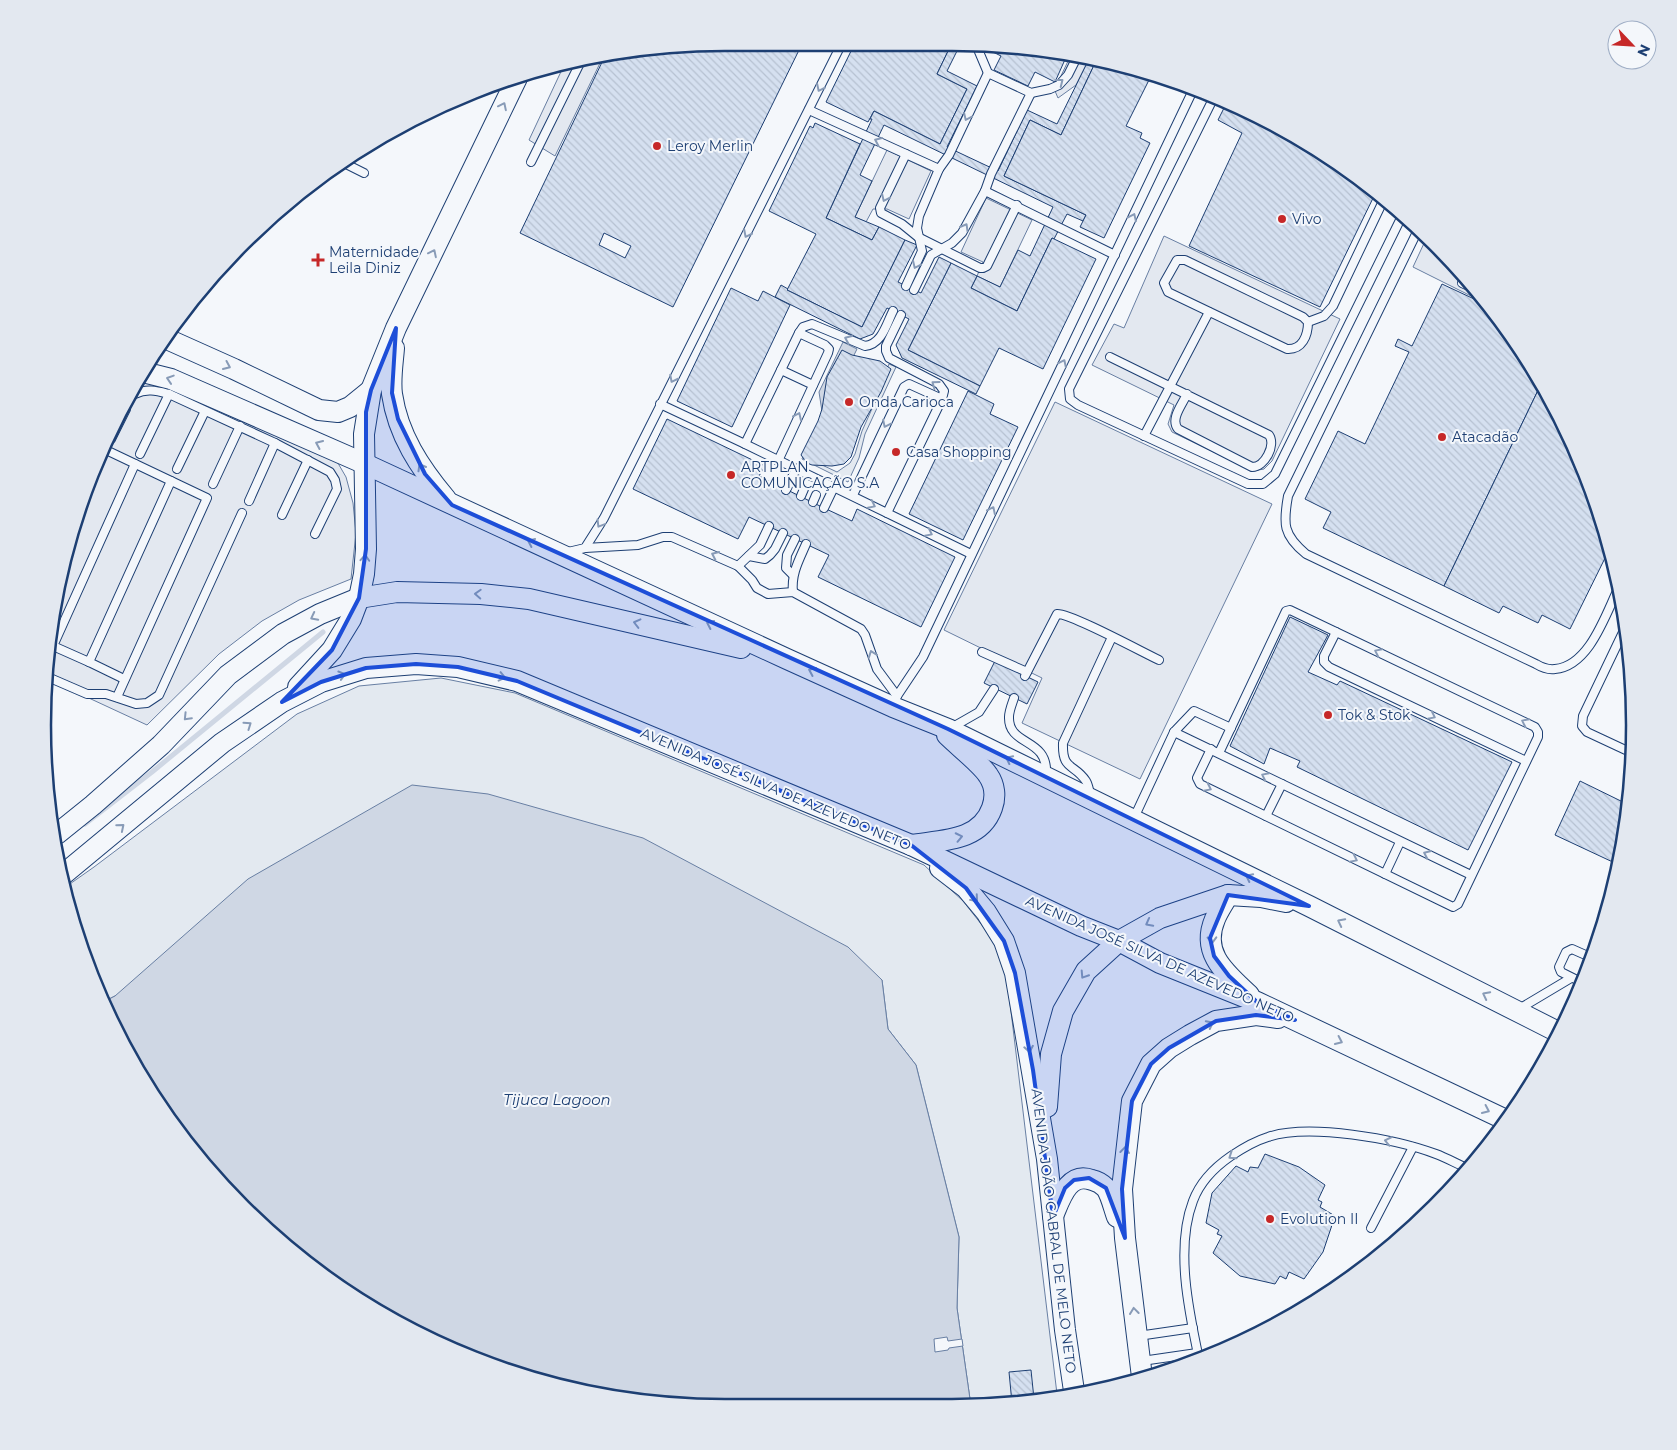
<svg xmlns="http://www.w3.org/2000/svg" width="1677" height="1450" viewBox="0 0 1677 1450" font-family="Montserrat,sans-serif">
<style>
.green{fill:#e3e9f0;stroke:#687fa3}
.parking{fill:#e3e8f0;stroke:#687fa3}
.water{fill:#cfd7e4;stroke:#687fa3}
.pier{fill:#f4f7fb;stroke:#687fa3}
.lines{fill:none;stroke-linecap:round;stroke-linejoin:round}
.stream{stroke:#cfd7e4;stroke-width:5}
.building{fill:url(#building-back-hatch);stroke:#1d3f73;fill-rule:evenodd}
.lane-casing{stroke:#1d3f73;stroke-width:10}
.secondary-casing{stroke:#1d3f73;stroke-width:22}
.lane{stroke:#f4f7fb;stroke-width:8}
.secondary{stroke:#f4f7fb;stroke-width:20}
.oneway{stroke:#889bb7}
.marked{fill:#1d4ed8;fill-opacity:0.2;stroke:#1d4ed8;stroke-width:4;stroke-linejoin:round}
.poi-dot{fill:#c62828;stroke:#f4f7fb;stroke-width:2}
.labels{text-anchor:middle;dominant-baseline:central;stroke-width:4;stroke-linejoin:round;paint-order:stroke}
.poi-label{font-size:14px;fill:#1d3f73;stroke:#f4f7fb;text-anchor:start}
.street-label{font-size:14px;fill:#1d3f73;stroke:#f4f7fb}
.water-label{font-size:15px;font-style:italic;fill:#1d3f73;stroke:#f4f7fb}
.rim{fill:none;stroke:#1d3f73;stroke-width:2.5}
</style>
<defs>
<pattern id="building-back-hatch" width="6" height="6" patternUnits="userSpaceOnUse" patternTransform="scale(1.25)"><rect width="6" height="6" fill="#d5e0f0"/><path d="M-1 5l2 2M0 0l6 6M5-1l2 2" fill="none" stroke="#b6c1d1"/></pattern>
</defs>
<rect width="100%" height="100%" fill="#f4f7fb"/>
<g class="green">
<path d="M 889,364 L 896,367 L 865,434 L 859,458 L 848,482 L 802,459 L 803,456 L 837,472 L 850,463 L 855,454 L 862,431 L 888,373 L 886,371 Z"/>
<path d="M 441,678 L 515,693 L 924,865 L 963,901 L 1004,953 L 1057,1394 L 997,1406 L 971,1406 L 957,1308 L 959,1237 L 916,1065 L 888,1029 L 882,980 L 115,996 L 105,1001 L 79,944 L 67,886 L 94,867 L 297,714 L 359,686 Z"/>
</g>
<g class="parking">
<path d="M 1064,54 L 1089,59 L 1076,85 L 1058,98 L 1052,84 L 1060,78 L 1069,59 L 1067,55 Z"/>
<path d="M 602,59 L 555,156 L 529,140 L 565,63 Z"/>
<path d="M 887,150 L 931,171 L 909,219 L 887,209 L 873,209 L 866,222 L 855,217 Z"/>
<path d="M 986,198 L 1032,220 L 1000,287 L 977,276 L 983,262 L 961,252 Z"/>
<path d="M 1164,236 L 1340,319 L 1272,461 L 1264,469 L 1253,471 L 1172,432 L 1168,424 L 1174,405 L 1092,365 L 1114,324 L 1124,328 Z"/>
<path d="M 1426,239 L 1465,275 L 1485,303 L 1413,267 Z"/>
<path d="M 144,377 L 335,458 L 346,477 L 353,503 L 356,533 L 351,579 L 299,600 L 262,621 L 219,654 L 147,725 L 50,680 L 56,592 L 95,464 Z"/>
<path d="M 1055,402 L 1272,504 L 1140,779 L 1022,723 L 1042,678 L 944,630 Z"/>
</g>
<g class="water">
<path d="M 843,342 L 857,349 L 823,418 L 819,392 Z"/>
<path d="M 412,785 L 488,794 L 643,838 L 848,947 L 882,980 L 888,1029 L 916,1065 L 959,1237 L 957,1308 L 971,1406 L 725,1407 L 592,1394 L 464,1356 L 346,1293 L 242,1207 L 134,1066 L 105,1001 L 115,996 L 248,879 Z"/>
</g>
<path class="pier" d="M 947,1337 L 948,1341 L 962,1339 L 963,1346 L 949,1348 L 948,1350 L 935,1352 L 934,1339 Z"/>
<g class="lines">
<path class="stream" d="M 85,824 L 152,772 L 323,632"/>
</g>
<g class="building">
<path d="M 725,42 L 802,44 L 673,307 L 520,233 L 604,58 ZM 604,233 L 631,246 L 625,258 L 599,245 Z"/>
<path d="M 854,45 L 950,47 L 937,74 L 967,89 L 940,144 L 874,111 L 868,122 L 826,102 Z"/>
<path d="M 950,47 L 959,47 L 947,71 L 977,86 L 947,147 L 998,171 L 1027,110 L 1057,124 L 1089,59 L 1096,61 L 1061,135 L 1030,120 L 1004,176 L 1086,215 L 1083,221 L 1067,214 L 1054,239 L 1052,238 L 1017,311 L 971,288 L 977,276 L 1000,287 L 1018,250 L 1030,256 L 1053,207 L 884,125 L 860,175 L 872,181 L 855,217 L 879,227 L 872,240 L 826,218 L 872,119 L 870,119 L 874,111 L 940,144 L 967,89 L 937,74 Z"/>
<path d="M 988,47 L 1041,48 L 1067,55 L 1055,82 L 1035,72 L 1028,86 L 994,70 L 1001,56 L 991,51 Z"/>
<path d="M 1096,61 L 1152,74 L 1126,126 L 1142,133 L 1140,138 L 1150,143 L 1104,238 L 1080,227 L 1086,215 L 1004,176 L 1030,120 L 1061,135 Z"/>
<path d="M 1227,102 L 1254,113 L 1326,158 L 1324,162 L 1353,174 L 1368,184 L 1376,192 L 1320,307 L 1189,246 L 1242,133 L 1218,120 Z"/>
<path d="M 815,123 L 860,144 L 826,218 L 872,240 L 879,227 L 905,240 L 862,327 L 787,290 L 816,234 L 769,211 L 810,126 L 813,128 Z"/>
<path d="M 1052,238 L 1096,259 L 1043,369 L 999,348 L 980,386 L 908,350 L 951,263 L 977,276 L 971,288 L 1017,311 Z"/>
<path d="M 905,240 L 917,245 L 898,282 L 921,293 L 939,257 L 951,263 L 908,350 L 980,386 L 976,394 L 902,358 L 896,345 L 909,319 L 887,308 L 873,334 L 860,339 L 775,297 L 781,285 L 788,289 L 787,290 L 862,327 Z"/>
<path d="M 1442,284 L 1487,305 L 1542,382 L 1444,586 L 1323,528 L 1331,512 L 1305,499 L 1338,431 L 1365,444 L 1409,352 L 1395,346 L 1398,339 L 1412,346 Z"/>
<path d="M 731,288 L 758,301 L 763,291 L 790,305 L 732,427 L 677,401 Z"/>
<path d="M 842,350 L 852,355 L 880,361 L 891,369 L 881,392 L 861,427 L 851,457 L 844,464 L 832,466 L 812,465 L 807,463 L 801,455 L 818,421 L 822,409 L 827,377 Z"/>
<path d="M 1542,382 L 1598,506 L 1609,550 L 1570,629 L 1542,615 L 1538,623 L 1503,606 L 1499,613 L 1444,586 Z"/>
<path d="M 968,391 L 994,404 L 990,414 L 1018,427 L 963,540 L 909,514 Z"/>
<path d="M 667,419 L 765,466 L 759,476 L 824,508 L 852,521 L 857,509 L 955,557 L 921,627 L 818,577 L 829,555 L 749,517 L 738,539 L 633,489 Z"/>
<path d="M 1290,617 L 1328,635 L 1308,672 L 1337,685 L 1340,681 L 1512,762 L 1468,850 L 1297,767 L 1300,761 L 1270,748 L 1264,764 L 1230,746 Z"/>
<path d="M 995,661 L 1038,682 L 1027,704 L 984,683 Z"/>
<path d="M 1580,781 L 1627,804 L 1617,864 L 1555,835 Z"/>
<path d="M 1265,1154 L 1299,1167 L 1325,1185 L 1318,1200 L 1322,1202 L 1320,1207 L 1335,1216 L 1323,1252 L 1304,1279 L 1289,1272 L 1286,1279 L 1280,1276 L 1275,1284 L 1240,1276 L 1213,1253 L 1222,1236 L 1217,1234 L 1219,1230 L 1206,1223 L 1212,1193 L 1236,1166 L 1248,1172 L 1250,1167 L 1258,1168 Z"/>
<path d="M 1031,1370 L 1034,1399 L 1012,1403 L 1009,1372 Z"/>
</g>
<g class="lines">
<defs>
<g id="lane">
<path d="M 977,47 L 988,73 L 1031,93 L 1050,89 L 1059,85 L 1068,75 L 1077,57"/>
<path d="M 1214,97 L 1069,389 L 1070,399 L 1078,405 L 1248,484 L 1263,484 L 1275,474 L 1402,216"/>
<path d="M 809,110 L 939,169"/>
<path d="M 906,154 L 880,208 L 881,213 L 902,224 L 918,237 L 980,268 L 983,268 L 987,266 L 1017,205"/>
<path d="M 531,162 L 581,61"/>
<path d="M 346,164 L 364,173"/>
<path d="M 985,191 L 1115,255"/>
<path d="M 1418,230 L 1288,496 C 1283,524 1283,535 1306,554 L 1536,664 C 1541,667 1548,670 1555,669 C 1589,666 1605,616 1618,589"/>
<path d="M 1177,260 L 1185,260 L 1303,317 L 1308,322 C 1308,336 1302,350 1287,349 L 1168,292 L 1164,283 Z"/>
<path d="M 1466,276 L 1462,283 L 1475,289"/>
<path d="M 906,286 L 922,251 L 917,228 L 919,216 L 939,169 L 949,155 L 988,73"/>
<path d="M 914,290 L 931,255 L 952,243 L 962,233 L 985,191 L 991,174 L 1031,93"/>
<path d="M 893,311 C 886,325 882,344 865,346 L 812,324 L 803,327 L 799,333 L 745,444 L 887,513 L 942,399 L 944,391 L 939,384 L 889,358 L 886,351 L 886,346 L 901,315"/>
<path d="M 1308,322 L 1324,316 L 1333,306 L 1384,199"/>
<path d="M 1110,357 L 1269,435 C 1276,445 1265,467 1252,467 L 1178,429 C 1170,419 1182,405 1187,394"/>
<path d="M 781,370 L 813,385"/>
<path d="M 135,394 C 147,388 157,391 169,394 L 275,443 L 330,472 L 335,480 L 337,489 L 315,534"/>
<path d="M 660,404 L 745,444"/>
<path d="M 1144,436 L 1209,312"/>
<path d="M 111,439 L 126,409"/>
<path d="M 140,454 L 169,394"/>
<path d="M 778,461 L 828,353 L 829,349 L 825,345 L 799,333"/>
<path d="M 177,469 L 205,411"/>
<path d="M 91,477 L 103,451 L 106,450 L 207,498 L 117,697"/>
<path d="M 213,484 L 240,426"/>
<path d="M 786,490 L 796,469"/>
<path d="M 853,495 L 904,387 L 909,384 L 942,399"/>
<path d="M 801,496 L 804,489"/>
<path d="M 249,501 L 275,443"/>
<path d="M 813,502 L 816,495"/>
<path d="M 824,508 L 834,487"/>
<path d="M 887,513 L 971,554"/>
<path d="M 282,515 L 308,460"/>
<path d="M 585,548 L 638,545 L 663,537 L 672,537 L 738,566 L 752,580 L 757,588 L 768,594 L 793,592 L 861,629 L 865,635 L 877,669 L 897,696"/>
<path d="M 568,552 L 585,548 L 604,518 L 841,45"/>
<path d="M 749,556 L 765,559 L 770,555 L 775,549 L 783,533"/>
<path d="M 738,566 L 760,545 L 769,526"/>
<path d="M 793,575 L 786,568 L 787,555 L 795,539"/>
<path d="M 793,592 C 791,574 799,560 806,544"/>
<path d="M 1626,626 L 1583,716 L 1582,726 L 1587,732 L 1632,753"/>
<path d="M 1336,632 L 1324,656 L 1324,662 L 1329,667 L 1526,761"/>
<path d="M 982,652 L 1027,672"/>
<path d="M 89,662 L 53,646 L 135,464"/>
<path d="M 1025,676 L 1057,614 C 1070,613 1142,652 1159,660"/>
<path d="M 50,678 L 87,694 L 106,694 L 136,704 L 147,703 L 159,695 L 242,513"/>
<path d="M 124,679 L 89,662 L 171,481"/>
<path d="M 1014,698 C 1012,704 1009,711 1009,717 C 1008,747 1049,737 1046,775"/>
<path d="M 893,706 L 897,696 L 923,657 L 1194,88"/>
<path d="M 951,728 L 979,712 L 994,689"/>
<path d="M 1174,732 L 1471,875"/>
<path d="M 1211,749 L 1197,778 L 1200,784 L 1453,907 L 1458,904 L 1538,737 L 1538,732 L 1535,727 L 1290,610 L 1286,611 L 1219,753"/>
<path d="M 1091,797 C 1089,792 1089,786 1086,781 C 1074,763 1062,771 1063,743 L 1112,637"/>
<path d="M 1266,816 L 1282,784"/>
<path d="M 1134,818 L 1174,732 L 1194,711 L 1231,728"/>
<path d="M 1385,874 L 1400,842"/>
<path d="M 1581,982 L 1561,972 L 1559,967 L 1566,952 L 1572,949 L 1590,957"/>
<path d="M 1519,1009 L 1571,978"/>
<path d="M 1371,1228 L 1413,1147"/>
<path d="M 1138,1336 L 1193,1328"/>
<path d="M 1199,1359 C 1189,1312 1175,1248 1193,1201 C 1200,1182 1215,1167 1231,1156 C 1243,1148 1255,1141 1268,1137 C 1309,1123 1396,1139 1436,1154 C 1447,1158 1457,1164 1467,1168"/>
<path d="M 1142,1361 L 1197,1353"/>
</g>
<g id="secondary">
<path d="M 167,339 L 234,369 L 319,410 L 338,412 L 350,407 L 371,390"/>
<path d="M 394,348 C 393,362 390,379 392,394 C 398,435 420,468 446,499"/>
<path d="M 147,373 L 171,379 L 363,463 L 787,659 L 893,707 L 948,729 L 1309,906 L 1560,1033"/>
<path d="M 298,687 L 332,650 L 351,619 L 359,598 L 364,574 L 366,549 L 364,434 L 371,390 L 396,328 L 517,78"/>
<path d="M 57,834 L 93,805 L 161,745 L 228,675 L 283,634 L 320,614 L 359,598 L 397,592 L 481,594 L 529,599 L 741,648"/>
<path d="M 911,845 C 941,840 980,842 992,808 C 996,797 995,785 988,775 C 981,764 958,746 947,735"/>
<path d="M 940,868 L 966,888 L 986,912 L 1004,941 L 1015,973 L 1047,1159 L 1065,1330 L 1074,1391"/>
<path d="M 65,873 L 222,743 L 282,702 L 321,682 L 366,668 L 416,664 L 458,667 L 517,681 L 911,845 L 1081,926 L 1119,941 L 1160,963 L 1257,1002 L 1506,1120"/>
<path d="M 1228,895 C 1224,903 1218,911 1215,919 C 1200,954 1227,974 1249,995"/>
<path d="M 1047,1107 L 1051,1054 L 1063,1011 L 1086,971 L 1119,941 L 1160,918 L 1228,895 L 1261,897 L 1286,902"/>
<path d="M 1053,1216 C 1060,1200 1068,1171 1092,1180 C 1097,1181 1102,1184 1106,1188 C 1111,1195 1114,1209 1117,1217"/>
<path d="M 1142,1377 L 1125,1238 L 1122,1189 L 1132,1101 L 1151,1064 L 1169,1048 L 1190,1035 L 1216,1021 L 1256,1015 L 1278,1018"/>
</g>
</defs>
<use href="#lane" class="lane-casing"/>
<use href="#secondary" class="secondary-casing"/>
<use href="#lane" class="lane"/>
<use href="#secondary" class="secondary"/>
</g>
<defs><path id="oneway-chevron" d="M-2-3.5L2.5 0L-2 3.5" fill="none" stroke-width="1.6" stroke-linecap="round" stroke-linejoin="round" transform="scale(1.25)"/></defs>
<g class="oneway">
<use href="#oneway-chevron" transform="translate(1060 82) rotate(-38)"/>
<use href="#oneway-chevron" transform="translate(820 88) rotate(116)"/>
<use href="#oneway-chevron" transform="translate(503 106) rotate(-64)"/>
<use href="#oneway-chevron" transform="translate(967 117) rotate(115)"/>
<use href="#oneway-chevron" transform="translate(878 141) rotate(-156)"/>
<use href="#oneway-chevron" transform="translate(885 198) rotate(115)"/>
<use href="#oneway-chevron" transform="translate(1133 217) rotate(-65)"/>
<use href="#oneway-chevron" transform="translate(965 227) rotate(-60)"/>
<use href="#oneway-chevron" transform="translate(747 234) rotate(117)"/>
<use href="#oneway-chevron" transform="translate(433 253) rotate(-64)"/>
<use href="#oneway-chevron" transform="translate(916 265) rotate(115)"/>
<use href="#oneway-chevron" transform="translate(848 339) rotate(-157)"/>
<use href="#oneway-chevron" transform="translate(1063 363) rotate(-64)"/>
<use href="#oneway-chevron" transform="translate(227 366) rotate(24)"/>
<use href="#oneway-chevron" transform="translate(170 379) rotate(-162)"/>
<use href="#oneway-chevron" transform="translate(673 379) rotate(117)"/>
<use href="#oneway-chevron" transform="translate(935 384) rotate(-144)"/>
<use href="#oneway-chevron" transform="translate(798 416) rotate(-65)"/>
<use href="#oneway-chevron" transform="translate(886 424) rotate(116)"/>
<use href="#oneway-chevron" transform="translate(319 444) rotate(-156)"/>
<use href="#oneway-chevron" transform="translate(421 467) rotate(-120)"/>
<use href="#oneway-chevron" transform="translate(872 505) rotate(26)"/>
<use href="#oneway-chevron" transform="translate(992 510) rotate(-64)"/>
<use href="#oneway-chevron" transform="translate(600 524) rotate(121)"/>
<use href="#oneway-chevron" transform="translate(929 533) rotate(26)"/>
<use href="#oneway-chevron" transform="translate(531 542) rotate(-155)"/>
<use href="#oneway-chevron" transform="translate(715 555) rotate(-155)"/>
<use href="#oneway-chevron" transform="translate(365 558) rotate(-86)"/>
<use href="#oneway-chevron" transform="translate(478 594) rotate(-177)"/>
<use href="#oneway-chevron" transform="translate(314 617) rotate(153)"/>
<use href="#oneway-chevron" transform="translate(637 623) rotate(-166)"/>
<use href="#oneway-chevron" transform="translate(710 624) rotate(-155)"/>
<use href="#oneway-chevron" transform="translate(1378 652) rotate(-154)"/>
<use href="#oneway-chevron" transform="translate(872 654) rotate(-110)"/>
<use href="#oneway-chevron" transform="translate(812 671) rotate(-156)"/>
<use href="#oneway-chevron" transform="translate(342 675) rotate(-17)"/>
<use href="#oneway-chevron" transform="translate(502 677) rotate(13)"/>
<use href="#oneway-chevron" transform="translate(1432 716) rotate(26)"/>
<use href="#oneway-chevron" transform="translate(187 717) rotate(134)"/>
<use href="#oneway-chevron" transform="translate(1525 722) rotate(-154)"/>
<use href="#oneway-chevron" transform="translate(248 725) rotate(-35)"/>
<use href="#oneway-chevron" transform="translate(1009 759) rotate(-154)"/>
<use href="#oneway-chevron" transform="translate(1265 776) rotate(-154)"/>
<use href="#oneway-chevron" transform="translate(1208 788) rotate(26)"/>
<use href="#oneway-chevron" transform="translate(121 827) rotate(-40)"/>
<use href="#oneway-chevron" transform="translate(959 837) rotate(-12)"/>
<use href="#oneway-chevron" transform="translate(1427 854) rotate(-155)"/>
<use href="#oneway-chevron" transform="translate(1354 859) rotate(26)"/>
<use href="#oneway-chevron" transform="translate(1249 877) rotate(-154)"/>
<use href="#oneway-chevron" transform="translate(975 899) rotate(50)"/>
<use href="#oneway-chevron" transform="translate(1341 922) rotate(-153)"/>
<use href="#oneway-chevron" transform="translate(1149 923) rotate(152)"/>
<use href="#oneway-chevron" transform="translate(1212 940) rotate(89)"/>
<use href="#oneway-chevron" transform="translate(1084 975) rotate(123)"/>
<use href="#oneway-chevron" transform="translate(1486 995) rotate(-153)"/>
<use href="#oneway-chevron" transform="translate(1210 1024) rotate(-27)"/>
<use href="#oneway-chevron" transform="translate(1339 1041) rotate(25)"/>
<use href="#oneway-chevron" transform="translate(1029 1049) rotate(80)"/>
<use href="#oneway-chevron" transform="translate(1486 1110) rotate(25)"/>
<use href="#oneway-chevron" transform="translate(1388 1141) rotate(-168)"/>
<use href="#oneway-chevron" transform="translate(1125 1150) rotate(-83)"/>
<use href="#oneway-chevron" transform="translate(1232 1156) rotate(146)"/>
<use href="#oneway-chevron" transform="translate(1134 1311) rotate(-97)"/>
</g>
<path class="marked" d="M 396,328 L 392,393 L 398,419 L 425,474 L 452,505 L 948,729 L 1309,906 L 1228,895 L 1210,938 L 1214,956 L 1229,976 L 1257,1002 L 1295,1020 L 1256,1015 L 1216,1021 L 1169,1048 L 1151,1064 L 1132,1101 L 1122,1189 L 1125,1238 L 1106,1188 L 1089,1178 L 1074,1180 L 1065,1188 L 1053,1217 L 1033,1070 L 1015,973 L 1004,941 L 966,888 L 911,845 L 517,681 L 458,667 L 416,664 L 366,668 L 321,682 L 282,702 L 332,650 L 359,598 L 366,549 L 366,412 L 371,390 Z"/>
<g class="poi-dot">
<circle cx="657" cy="146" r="5"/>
<circle cx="1282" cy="219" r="5"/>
<path d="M315.5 252.5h5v5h5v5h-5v5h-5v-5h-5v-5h5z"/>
<circle cx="849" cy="402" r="5"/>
<circle cx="1442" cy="437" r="5"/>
<circle cx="896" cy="452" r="5"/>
<circle cx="731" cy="475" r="5"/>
<circle cx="1328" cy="715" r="5"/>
<circle cx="1270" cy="1219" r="5"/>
</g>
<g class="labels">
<g class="poi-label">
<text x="667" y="146">Leroy Merlin</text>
<text x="1292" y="219">Vivo</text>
<text x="329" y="252">Maternidade<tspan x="329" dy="16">Leila Diniz</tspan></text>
<text x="859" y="402">Onda Carioca</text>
<text x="1452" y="437">Atacadão</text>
<text x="906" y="452">Casa Shopping</text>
<text x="741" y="467">ARTPLAN<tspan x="741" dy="16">COMUNICAÇÃO S.A</tspan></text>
<text x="1338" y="715">Tok &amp; Stok</text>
<text x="1280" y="1219">Evolution II</text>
</g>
<g class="street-label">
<text transform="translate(776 789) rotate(23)">AVENIDA JOSÉ SILVA DE AZEVEDO NETO</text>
<text transform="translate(1160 959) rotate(24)">AVENIDA JOSÉ SILVA DE AZEVEDO NETO</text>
<text transform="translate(1054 1231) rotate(83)">AVENIDA JOÃO CABRAL DE MELO NETO</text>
</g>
<g class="water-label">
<text x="557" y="1099">Tijuca Lagoon</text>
</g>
</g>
<path d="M0 0H1677V1450H0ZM725 51H952A674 674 0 0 1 1626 725V725A674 674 0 0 1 952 1399H725A674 674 0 0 1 51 725V725A674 674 0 0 1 725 51Z" fill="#e3e8f0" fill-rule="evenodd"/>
<path class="rim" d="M725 51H952A674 674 0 0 1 1626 725V725A674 674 0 0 1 952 1399H725A674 674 0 0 1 51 725V725A674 674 0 0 1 725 51Z"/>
<g transform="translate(1632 45) rotate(115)"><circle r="24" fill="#f4f7fb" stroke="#9eadc5"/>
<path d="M0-4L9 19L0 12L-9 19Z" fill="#c62828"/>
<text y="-8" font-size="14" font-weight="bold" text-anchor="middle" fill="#1d3f73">N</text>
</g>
</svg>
